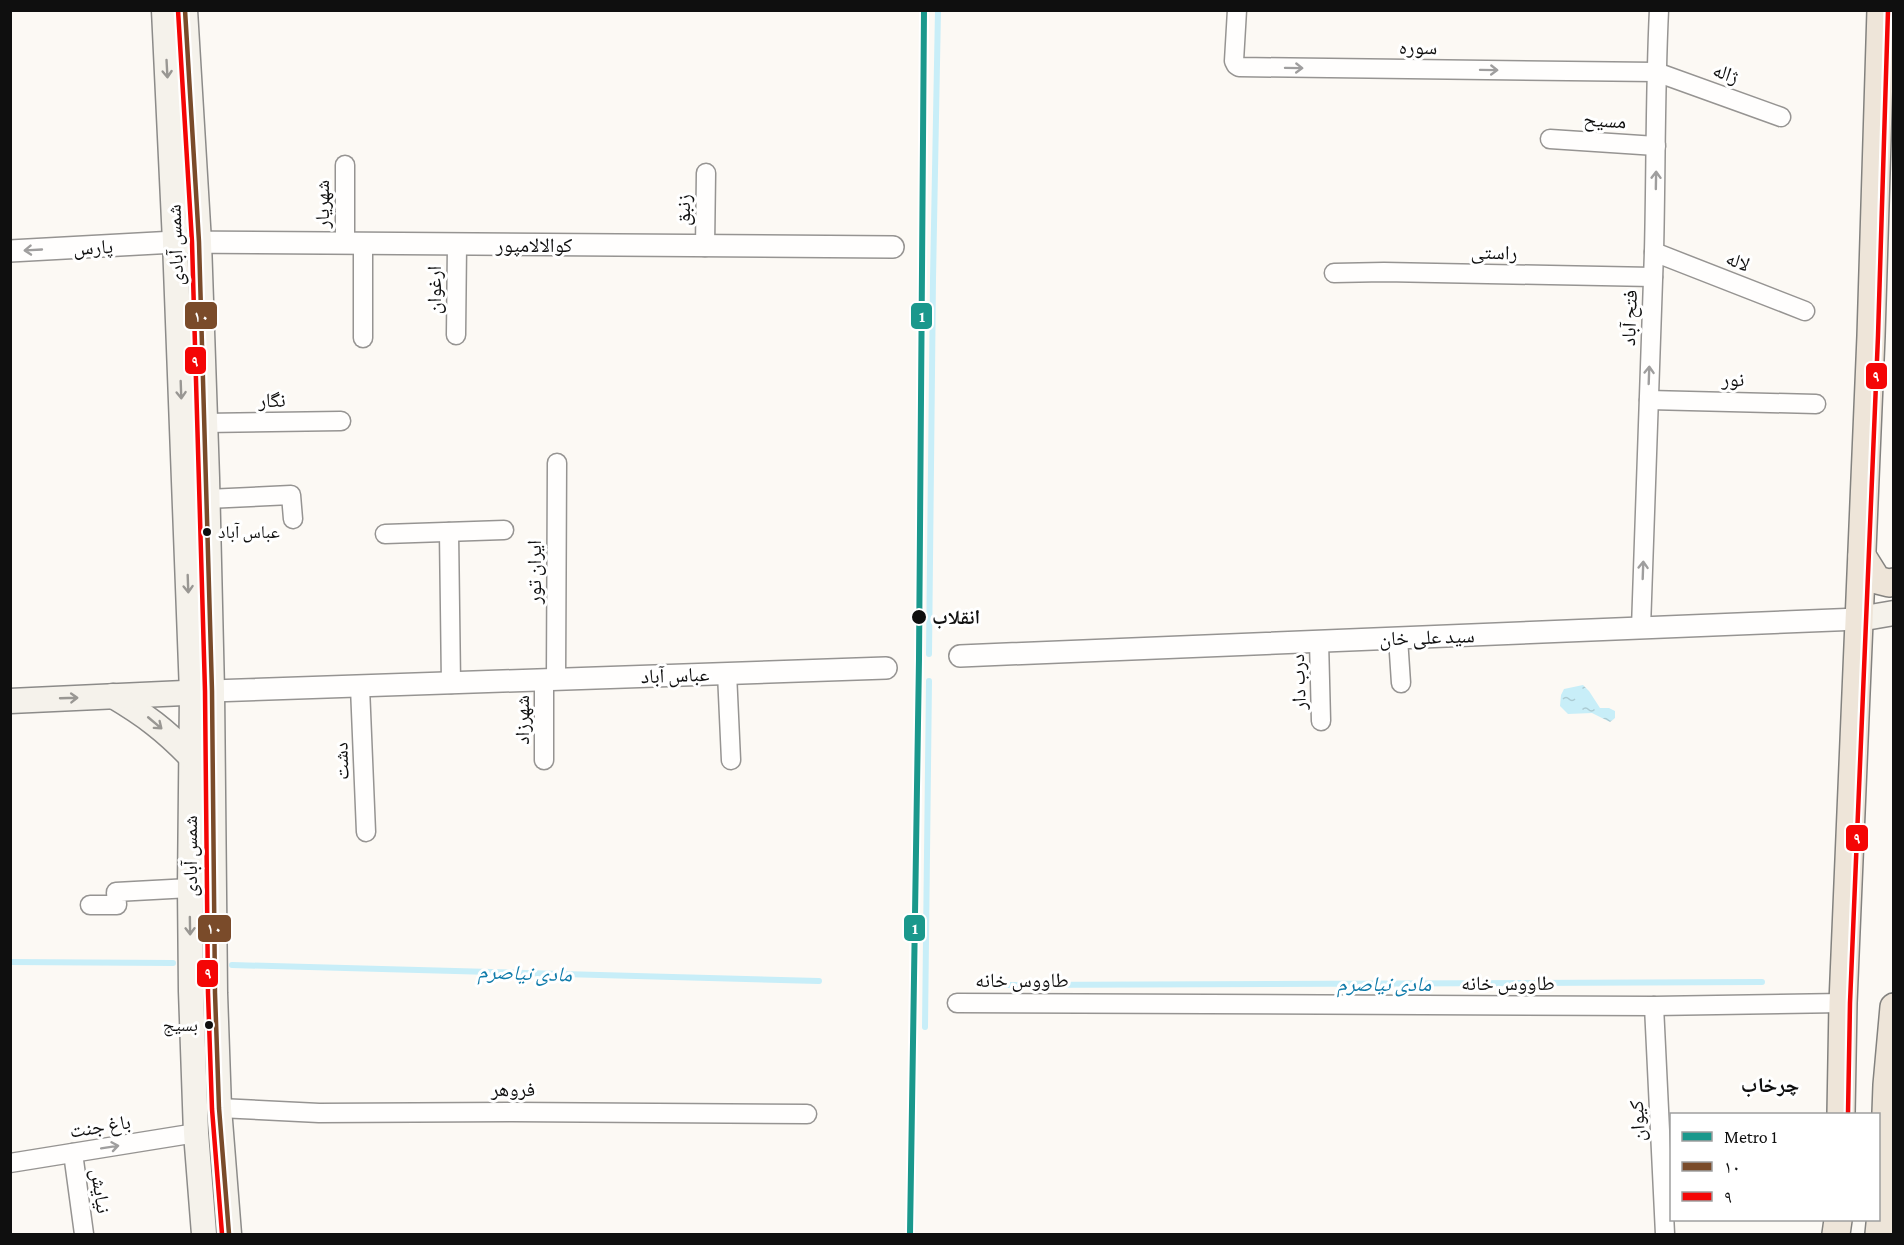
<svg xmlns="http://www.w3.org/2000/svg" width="1904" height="1245" viewBox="0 0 1904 1245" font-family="'Crimson Pro','Noto Naskh Arabic',serif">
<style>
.water{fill:url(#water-ripples)}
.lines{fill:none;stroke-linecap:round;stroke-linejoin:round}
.stream{stroke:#c8eef8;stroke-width:6}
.minor-casing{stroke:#969492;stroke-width:21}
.tertiary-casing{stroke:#969492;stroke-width:24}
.secondary-casing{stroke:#8c8b89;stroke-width:27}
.primary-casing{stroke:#83827f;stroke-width:30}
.minor{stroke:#fffefd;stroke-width:18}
.tertiary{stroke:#fffefd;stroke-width:21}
.secondary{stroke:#f5f2eb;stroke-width:24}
.primary{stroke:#eee5d9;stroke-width:27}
.bus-1-casing{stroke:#fff;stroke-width:9}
.bus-2-casing{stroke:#fff;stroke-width:9}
.bus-1{stroke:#7a4b2a;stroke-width:4.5}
.bus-2{stroke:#f40606;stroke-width:4.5}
.metro-1-casing{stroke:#fff;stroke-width:10}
.metro-1{stroke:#1a988c;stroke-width:6}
.oneway{stroke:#9f9e9e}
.oneway2{stroke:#999793}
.bus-dot{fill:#0f0f0f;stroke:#fff;stroke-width:2}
.labels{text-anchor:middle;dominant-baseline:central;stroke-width:6;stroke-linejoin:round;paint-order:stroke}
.bus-label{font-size:18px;fill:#0f0f0f;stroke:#fff;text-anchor:start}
.street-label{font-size:20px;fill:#0f0f0f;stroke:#fff}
.stop-label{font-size:20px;font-weight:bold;fill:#0f0f0f;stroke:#fff;text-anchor:start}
.water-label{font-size:21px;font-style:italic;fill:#0f7baa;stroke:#fff}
.neighbourhood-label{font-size:21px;font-weight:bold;fill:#0f0f0f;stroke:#fff}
.line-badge{stroke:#fff;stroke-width:2}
.badge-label{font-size:16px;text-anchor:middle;font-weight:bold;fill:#fff}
</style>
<defs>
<pattern id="water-ripples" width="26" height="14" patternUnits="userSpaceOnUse" patternTransform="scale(1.5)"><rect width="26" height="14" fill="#c8eef8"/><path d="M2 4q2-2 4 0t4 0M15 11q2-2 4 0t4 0" fill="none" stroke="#abcbd3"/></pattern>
</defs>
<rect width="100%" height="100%" fill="#fcf9f4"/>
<path class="water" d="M 1583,685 L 1589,691 L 1600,708 L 1609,708 L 1615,711 L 1615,718 L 1610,722 L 1592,713 L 1568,714 L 1560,706 L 1561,695 L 1564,689 Z"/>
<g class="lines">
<g class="stream">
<path d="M 929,654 L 933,279 L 938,10"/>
<path d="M 10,962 L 173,963"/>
<path d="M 232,965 L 819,981"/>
<path d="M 1005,985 L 1762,982"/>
<path d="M 925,1027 L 929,681"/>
</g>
<defs>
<g id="minor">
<path d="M 1237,10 L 1234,61 L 1236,65 L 1239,67 L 1656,72 L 1781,117"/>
<path d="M 1550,139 L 1656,146"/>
<path d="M 345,165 L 345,243"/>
<path d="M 705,247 L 706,173"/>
<path d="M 1654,252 L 1805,311"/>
<path d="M 1334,273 L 1384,272 L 1653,277"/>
<path d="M 456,335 L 457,245"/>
<path d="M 363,338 L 363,243"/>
<path d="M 1649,400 L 1816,404"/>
<path d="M 204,423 L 341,421"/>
<path d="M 207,499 L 291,495 L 293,519"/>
<path d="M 449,532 L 451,684"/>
<path d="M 385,534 L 504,530"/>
<path d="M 1641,628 C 1645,502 1650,377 1654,251 C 1656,171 1655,91 1659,10"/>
<path d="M 1398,638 L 1401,683"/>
<path d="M 1319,641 L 1321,721"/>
<path d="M 727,673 L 731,760"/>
<path d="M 544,680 L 544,760"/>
<path d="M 556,680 L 557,463"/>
<path d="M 360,687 L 366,832"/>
<path d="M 90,905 L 117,905 L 116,892 L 190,888"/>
<path d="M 957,1003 L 1654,1006 L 1843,1003"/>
<path d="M 1654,1006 L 1665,1234"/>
<path d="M 219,1108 L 319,1113 L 512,1112 L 807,1114"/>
<path d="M 73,1153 L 84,1234"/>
<path d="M 10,1163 L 196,1133"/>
</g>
<g id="tertiary">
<path d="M 10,251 L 175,242 L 893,247"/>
<path d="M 960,656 L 1859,619"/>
<path d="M 212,691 L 886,668"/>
</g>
<g id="secondary">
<path d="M 164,10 L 175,242 L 192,693 L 190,888 L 191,991 L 196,1133 L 204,1234"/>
<path d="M 185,10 L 199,242 L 207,478 L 212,691 L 215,993 L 219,1108 L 229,1234"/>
<path d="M 1859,619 L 1894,613"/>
<path d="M 113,696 C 145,715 165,730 191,757"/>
<path d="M 10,701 L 206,692"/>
</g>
<g id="primary">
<path d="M 1862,556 L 1877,580 L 1889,583 L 1894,582"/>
<path d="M 1841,1114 L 1843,1003 L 1871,336 L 1881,10"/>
<path d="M 1836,1234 L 1838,1220"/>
<path d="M 1879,1234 L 1883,1195 L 1887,1085 L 1894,1007"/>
</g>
</defs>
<use href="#minor" class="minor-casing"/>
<use href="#tertiary" class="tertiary-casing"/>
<use href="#secondary" class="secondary-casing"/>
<use href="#primary" class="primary-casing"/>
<use href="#minor" class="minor"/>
<use href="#tertiary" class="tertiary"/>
<use href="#secondary" class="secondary"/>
<use href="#primary" class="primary"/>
<defs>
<path id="bus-1" d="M 185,10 L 199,242 L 212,691 L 215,993 L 219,1108 L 229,1234"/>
<g id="bus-2">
<path d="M 178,10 L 192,242 L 205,691 L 208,993 L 212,1109 L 222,1234"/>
<path d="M 1848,1114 L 1850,1003 L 1878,336 L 1888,10"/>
</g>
</defs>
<use href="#bus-1" class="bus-1-casing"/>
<use href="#bus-2" class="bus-2-casing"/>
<use href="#bus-1" class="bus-1"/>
<use href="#bus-2" class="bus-2"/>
<defs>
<path id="metro-1" d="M 910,1234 L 919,659 L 924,10"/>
</defs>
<use href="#metro-1" class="metro-1-casing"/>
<use href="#metro-1" class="metro-1"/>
</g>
<defs><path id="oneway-shaft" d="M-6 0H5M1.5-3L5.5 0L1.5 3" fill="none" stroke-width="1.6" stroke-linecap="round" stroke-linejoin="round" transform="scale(1.5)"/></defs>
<g class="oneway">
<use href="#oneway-shaft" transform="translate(1294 68) rotate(1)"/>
<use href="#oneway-shaft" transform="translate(1489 70) rotate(1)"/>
<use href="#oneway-shaft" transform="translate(1656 180) rotate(-89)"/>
<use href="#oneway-shaft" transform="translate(33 250) rotate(177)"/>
<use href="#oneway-shaft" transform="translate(1649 375) rotate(-88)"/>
<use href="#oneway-shaft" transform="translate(1643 570) rotate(-88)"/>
<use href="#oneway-shaft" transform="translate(110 1147) rotate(-9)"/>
</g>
<g class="oneway2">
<use href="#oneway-shaft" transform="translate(167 69) rotate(87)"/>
<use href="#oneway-shaft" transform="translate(181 390) rotate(88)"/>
<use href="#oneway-shaft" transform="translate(188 584) rotate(88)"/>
<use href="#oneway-shaft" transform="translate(69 698) rotate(-2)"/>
<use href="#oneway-shaft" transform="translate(155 723) rotate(40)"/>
<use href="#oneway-shaft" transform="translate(190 926) rotate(89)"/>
</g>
<g class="bus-dot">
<circle cx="207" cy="532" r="5"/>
<circle cx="919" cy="617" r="8"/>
<circle cx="209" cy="1025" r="5"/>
</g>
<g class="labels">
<g class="bus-label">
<text x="218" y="532">عباس آباد</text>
<text x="198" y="1025" text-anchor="end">بسیج</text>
</g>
<g class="street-label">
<text transform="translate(1418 47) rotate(1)">سوره</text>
<text transform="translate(1726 73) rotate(20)">ژاله</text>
<text transform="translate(1605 120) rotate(4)">مسیح</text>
<text transform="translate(322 204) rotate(-90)">شهریار</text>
<text transform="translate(683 210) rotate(-89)">زنبق</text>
<text transform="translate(175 245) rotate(-92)">شمس آبادی</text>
<text x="534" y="245">کوالالامپور</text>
<text transform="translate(93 247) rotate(-3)">پارس</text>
<text transform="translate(1494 252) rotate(1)">راستی</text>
<text transform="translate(1738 261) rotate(21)">لاله</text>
<text transform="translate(434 290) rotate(-90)">ارغوان</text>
<text transform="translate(1629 318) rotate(-88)">فتح آباد</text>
<text transform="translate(1733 379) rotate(1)">نور</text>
<text transform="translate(272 400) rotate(-1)">نگار</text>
<text transform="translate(534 572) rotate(-90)">ایران تور</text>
<text transform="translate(1427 637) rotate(-2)">سید علی خان</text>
<text transform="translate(675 675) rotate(-2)">عباس آباد</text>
<text transform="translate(1298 682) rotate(-92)">درب دار</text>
<text transform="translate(522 720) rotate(-90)">شهرزاد</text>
<text transform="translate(341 761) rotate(-92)">دشت</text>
<text transform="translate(190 856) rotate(-90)">شمس آبادی</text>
<text x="1022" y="980">طاووس خانه</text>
<text x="1508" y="983">طاووس خانه</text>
<text x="513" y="1089">فروهر</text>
<text transform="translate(1637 1121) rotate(-93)">کیوان</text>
<text transform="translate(100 1126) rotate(-9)">باغ جنت</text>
<text transform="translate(101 1191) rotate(82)">نیایش</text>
</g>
<g class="stop-label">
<text x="932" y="617">انقلاب</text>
</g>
<g class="water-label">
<text transform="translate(525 973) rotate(2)">مادی نیاصرم</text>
<text x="1384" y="984">مادی نیاصرم</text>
</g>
<g class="neighbourhood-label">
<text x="1770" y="1085">چرخاب</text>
</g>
</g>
<g class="line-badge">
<rect x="184" y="301" width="34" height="29" rx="6" fill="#7a4b2a"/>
<rect x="910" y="302" width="23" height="28" rx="6" fill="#1a988c"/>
<rect x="184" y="346" width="23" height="29" rx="6" fill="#f40606"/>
<rect x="1865" y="362" width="23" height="28" rx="6" fill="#f40606"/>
<rect x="1845" y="824" width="24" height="28" rx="6" fill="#f40606"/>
<rect x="903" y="914" width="23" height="28" rx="6" fill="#1a988c"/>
<rect x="197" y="914" width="35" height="29" rx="6" fill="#7a4b2a"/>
<rect x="196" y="959" width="23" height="29" rx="6" fill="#f40606"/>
</g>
<g class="badge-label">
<text x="201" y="322">۱۰</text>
<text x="922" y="322">1</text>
<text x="195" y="367">۹</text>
<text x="1876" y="382">۹</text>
<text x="1857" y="844">۹</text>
<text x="915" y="934">1</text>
<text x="214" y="934">۱۰</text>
<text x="208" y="979">۹</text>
</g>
<rect width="1904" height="1245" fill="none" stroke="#0f0f0f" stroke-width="24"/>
<rect x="1670" y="1113" width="210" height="108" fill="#ffffff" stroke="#9f9f9f" stroke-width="1.5"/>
<rect x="1682" y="1132" width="30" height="9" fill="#1a988c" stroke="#9f9f9f" stroke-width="1.5"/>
<text x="1724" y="1143" font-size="18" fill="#0f0f0f">Metro 1</text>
<rect x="1682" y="1162" width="30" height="9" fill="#7a4b2a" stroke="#9f9f9f" stroke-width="1.5"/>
<text x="1724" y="1173" font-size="18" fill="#0f0f0f">۱۰</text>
<rect x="1682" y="1192" width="30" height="9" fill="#f40606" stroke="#9f9f9f" stroke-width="1.5"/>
<text x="1724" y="1203" font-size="18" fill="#0f0f0f">۹</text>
</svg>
